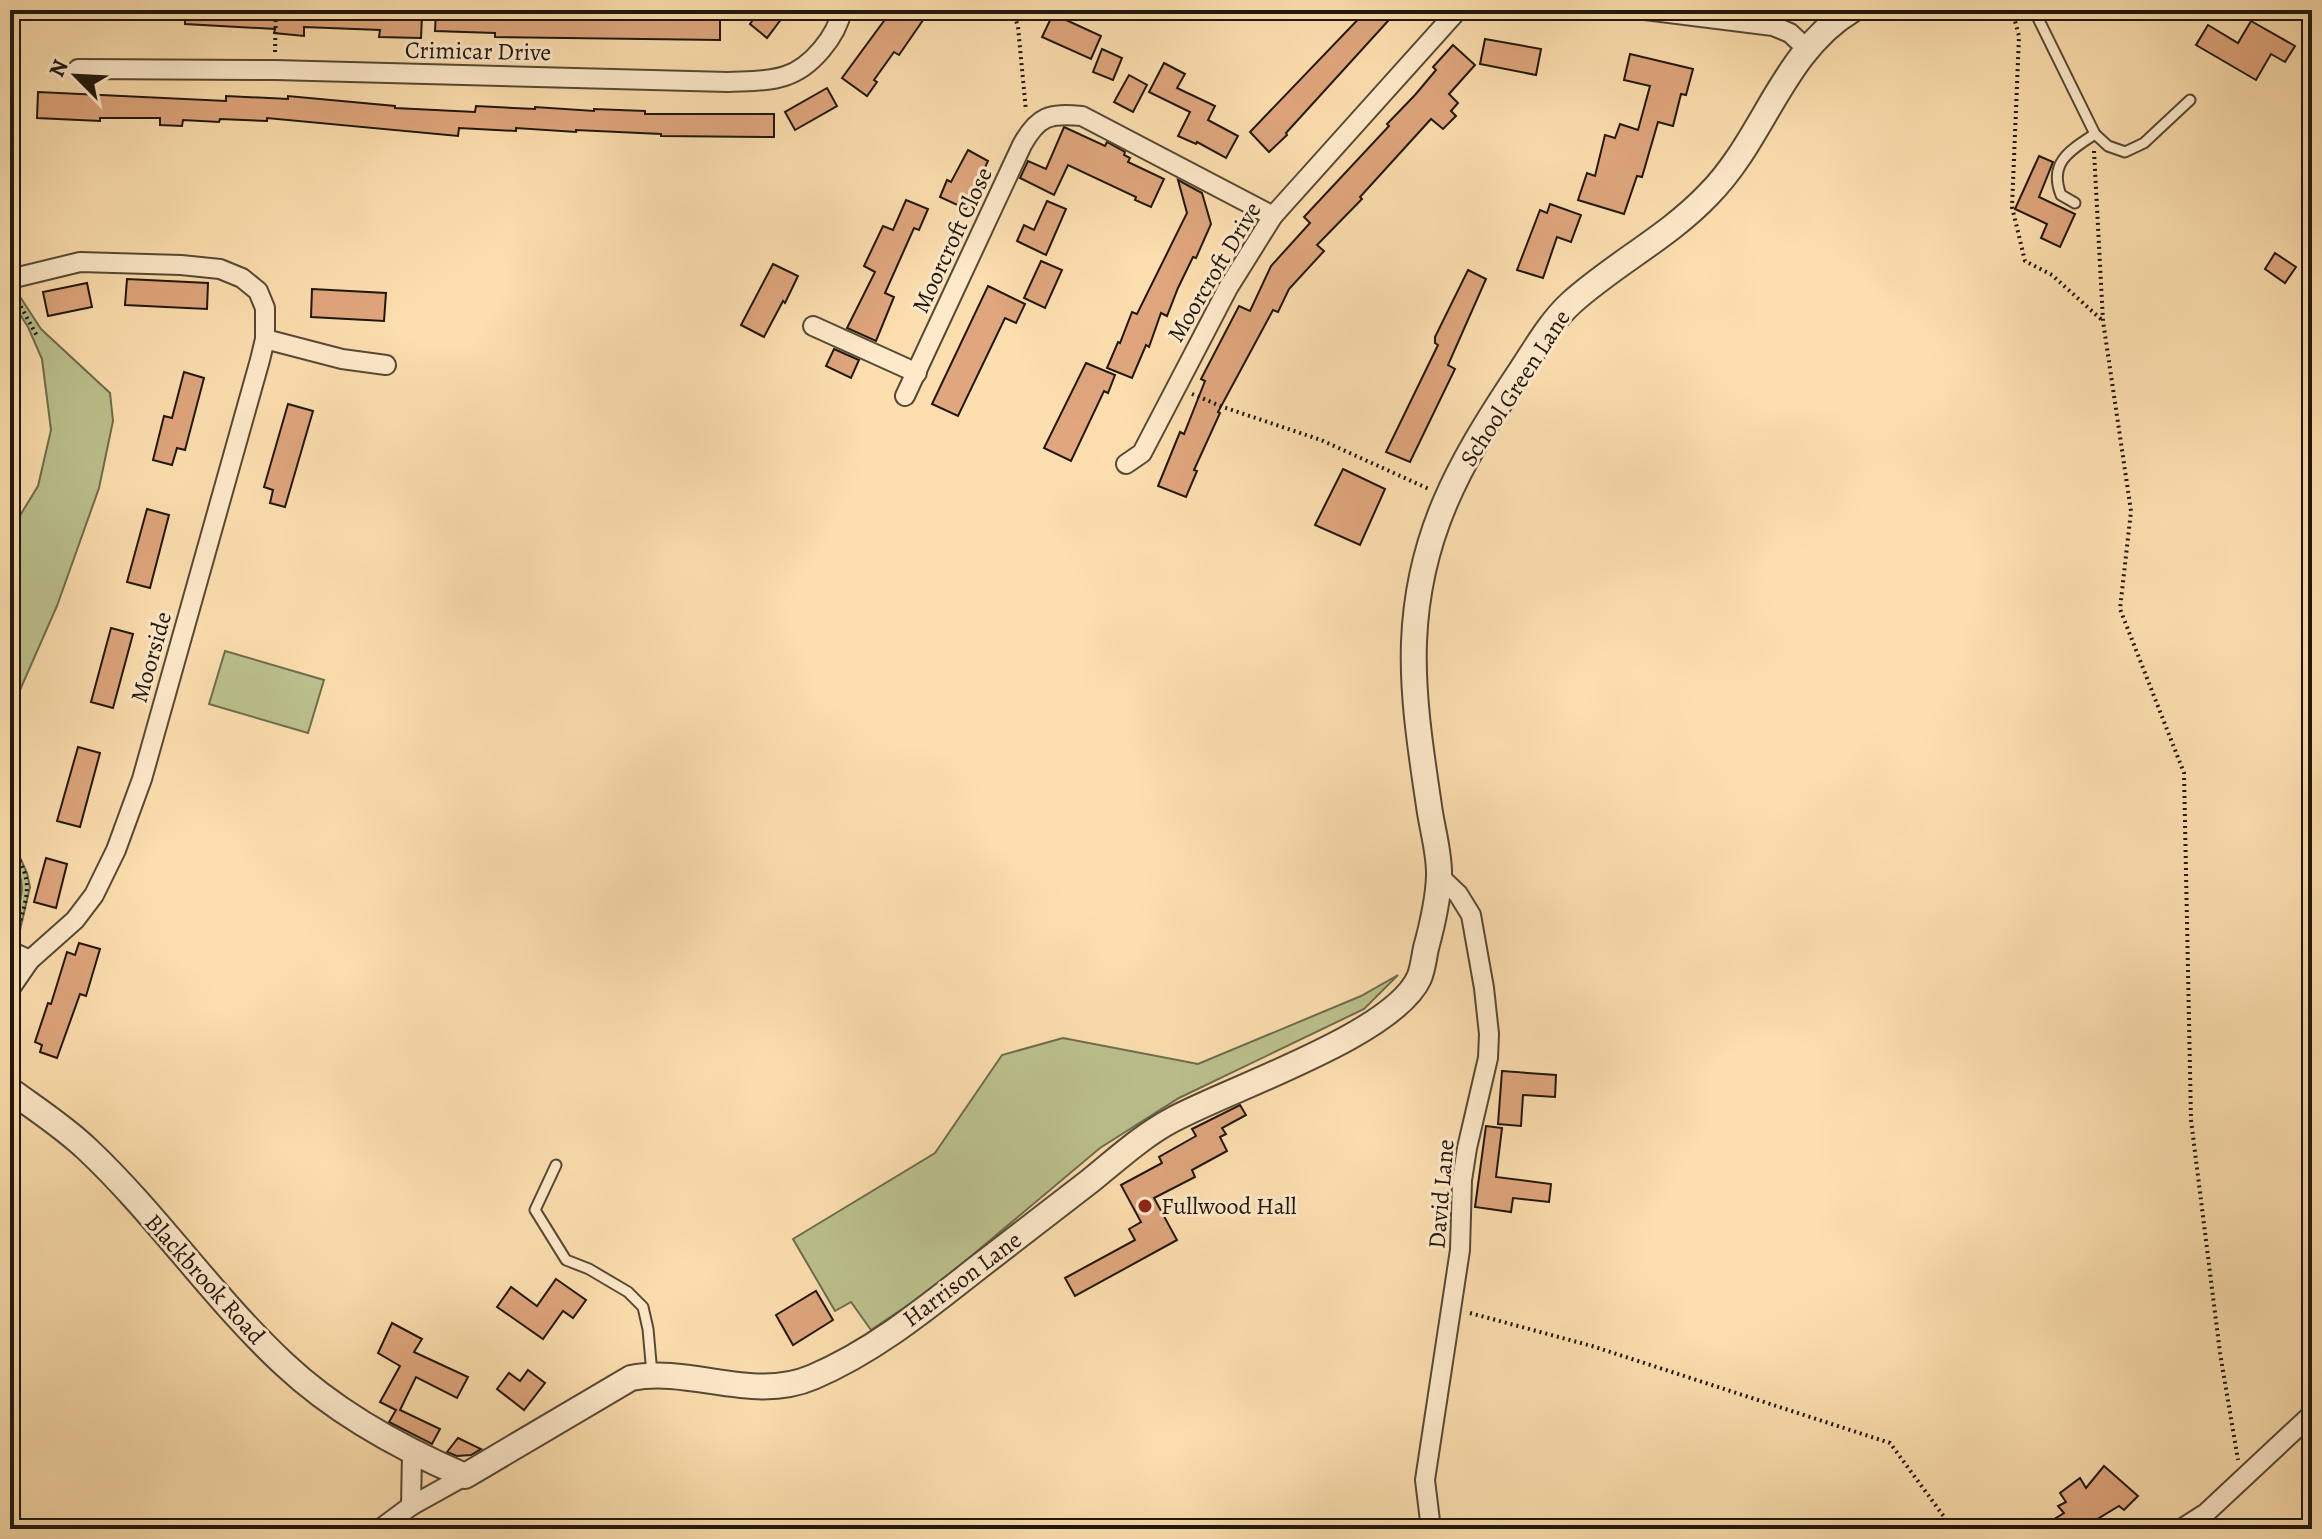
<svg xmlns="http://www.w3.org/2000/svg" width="2322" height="1539" viewBox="0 0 2322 1539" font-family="Alegreya,serif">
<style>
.green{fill:#bcc28e;stroke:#6e6c4e;stroke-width:2}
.building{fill:#e0a67d;stroke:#1f170d;stroke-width:2}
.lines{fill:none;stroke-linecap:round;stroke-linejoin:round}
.service-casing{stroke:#564936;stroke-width:13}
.minor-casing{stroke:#564936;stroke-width:22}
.tertiary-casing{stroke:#564936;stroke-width:28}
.path{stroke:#1f170d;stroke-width:4;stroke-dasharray:2 4;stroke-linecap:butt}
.service{stroke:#feeacb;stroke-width:9}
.minor{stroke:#feeacb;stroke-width:18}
.tertiary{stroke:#feeacb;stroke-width:24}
.poi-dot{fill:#8f2418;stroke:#feeacb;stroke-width:3}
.labels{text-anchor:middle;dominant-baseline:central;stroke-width:6;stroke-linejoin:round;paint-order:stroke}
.street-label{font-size:24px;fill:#1f170d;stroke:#feeacb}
.poi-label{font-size:24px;fill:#1f170d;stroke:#feeacb;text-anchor:start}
</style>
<rect width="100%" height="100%" fill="#fddfaf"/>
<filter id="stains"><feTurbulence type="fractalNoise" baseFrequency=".0025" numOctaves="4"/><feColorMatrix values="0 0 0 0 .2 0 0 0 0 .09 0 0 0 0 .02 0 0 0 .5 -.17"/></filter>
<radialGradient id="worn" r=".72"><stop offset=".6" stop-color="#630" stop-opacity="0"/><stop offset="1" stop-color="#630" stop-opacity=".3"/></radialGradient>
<g class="green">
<path d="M 15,289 L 41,329 L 110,393 L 113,421 L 99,488 L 57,606 L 20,690 L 10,706 L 10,532 L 38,486 L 51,430 L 42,359 L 28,327 L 10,299 L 10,290 Z"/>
<path d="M 225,651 L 324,680 L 308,733 L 209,704 Z"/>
<path d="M 10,835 L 27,873 L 30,887 L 17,943 L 10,940 L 10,936 C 18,906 32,884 10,859 Z"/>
<path d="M 1398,975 L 1364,1009 L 1179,1098 L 1100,1148 L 932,1289 L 871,1330 L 851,1302 L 835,1311 L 793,1239 L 935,1153 L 1002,1055 L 1063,1038 L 1198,1064 L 1361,996 Z"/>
</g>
<g class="building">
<path d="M 185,10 L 360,10 L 360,15 L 422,16 L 421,38 L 379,37 L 380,30 L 304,27 L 304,36 L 274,33 L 275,29 L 185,24 Z"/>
<path d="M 436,10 L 481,10 L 481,13 L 547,13 L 547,16 L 616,18 L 616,15 L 720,18 L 720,40 L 495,37 L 495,33 L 435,31 Z"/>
<path d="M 760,10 L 788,10 L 767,38 L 750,24 Z"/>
<path d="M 892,10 L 930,10 L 899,55 L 894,52 L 874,80 L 877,82 L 867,96 L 842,78 Z"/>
<path d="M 1367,10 L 1398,10 L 1286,133 L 1287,135 L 1269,152 L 1250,132 Z"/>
<path d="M 1053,14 L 1101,36 L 1091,59 L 1042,37 Z"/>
<path d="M 2251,21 L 2295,46 L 2285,62 L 2271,54 L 2256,80 L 2196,45 L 2208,25 L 2238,43 Z"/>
<path d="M 1485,39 L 1541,49 L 1536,75 L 1480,64 Z"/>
<path d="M 1453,45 L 1475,65 L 1449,94 L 1458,103 L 1451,111 L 1456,116 L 1443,129 L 1431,119 L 1360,197 L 1362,199 L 1317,245 L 1324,251 L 1289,289 L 1278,312 L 1273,310 L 1218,412 L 1220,413 L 1194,470 L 1197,471 L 1186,497 L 1158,486 L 1180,432 L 1184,434 L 1205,381 L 1201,379 L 1239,306 L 1250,311 L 1271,266 L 1310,223 L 1304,217 L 1389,126 L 1387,124 L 1415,95 L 1436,70 L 1433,67 Z"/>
<path d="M 1102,49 L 1122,58 L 1113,80 L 1093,72 Z"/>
<path d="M 1630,54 L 1693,69 L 1686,95 L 1681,94 L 1673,126 L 1658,122 L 1642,177 L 1637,176 L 1624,214 L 1578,200 L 1587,173 L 1595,176 L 1605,135 L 1615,138 L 1620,124 L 1638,130 L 1650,86 L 1624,80 Z"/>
<path d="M 1164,63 L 1185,74 L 1177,88 L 1215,106 L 1208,120 L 1238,136 L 1226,158 L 1197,142 L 1196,144 L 1178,136 L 1190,112 L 1149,92 Z"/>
<path d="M 1129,75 L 1147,85 L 1133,112 L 1114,102 Z"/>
<path d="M 827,88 L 837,106 L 795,130 L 785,112 Z"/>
<path d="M 38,92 L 226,101 L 226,96 L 288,99 L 288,96 L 395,106 L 395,108 L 475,112 L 476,106 L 535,109 L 535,107 L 594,111 L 594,109 L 645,111 L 645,114 L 774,114 L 774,137 L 661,136 L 661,134 L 576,130 L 576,132 L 516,128 L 516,131 L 459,128 L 458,136 L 267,118 L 267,121 L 220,119 L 219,122 L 183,120 L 182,126 L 160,125 L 160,118 L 100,118 L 100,121 L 37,118 Z"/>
<path d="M 1064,127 L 1105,146 L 1107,142 L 1125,152 L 1124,155 L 1130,158 L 1128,162 L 1164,179 L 1151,207 L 1135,200 L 1136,197 L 1068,165 L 1054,195 L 1020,178 L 1028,161 L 1046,169 Z"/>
<path d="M 968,150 L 988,161 L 966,209 L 940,197 L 947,180 L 951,182 Z"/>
<path d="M 2039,156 L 2053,162 L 2039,197 L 2075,214 L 2060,247 L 2041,238 L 2047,224 L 2015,209 Z"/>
<path d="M 1178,180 L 1202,193 L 1211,224 L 1196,258 L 1193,257 L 1178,288 L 1167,316 L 1161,313 L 1149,347 L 1146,345 L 1132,378 L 1107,368 L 1118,342 L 1120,343 L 1132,312 L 1137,314 L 1187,213 Z"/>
<path d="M 906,200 L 928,209 L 919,230 L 914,228 L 885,293 L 894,297 L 876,341 L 847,328 L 875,272 L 864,266 L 883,226 L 893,230 Z"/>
<path d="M 1047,201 L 1066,209 L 1046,255 L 1017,241 L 1024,225 L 1034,230 Z"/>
<path d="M 1550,204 L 1581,215 L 1571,242 L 1557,237 L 1543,278 L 1517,270 L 1540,210 L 1547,213 Z"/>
<path d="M 2275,253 L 2296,267 L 2285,283 L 2265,269 Z"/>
<path d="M 1041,261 L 1062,270 L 1045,308 L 1024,298 Z"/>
<path d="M 773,264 L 798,276 L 785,303 L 783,301 L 764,337 L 741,325 Z"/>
<path d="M 1468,270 L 1486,279 L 1448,365 L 1455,369 L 1410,462 L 1386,452 L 1438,345 L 1435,343 L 1435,337 Z"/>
<path d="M 127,279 L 208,283 L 207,309 L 125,305 Z"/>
<path d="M 87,283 L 92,307 L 48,316 L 43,292 Z"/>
<path d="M 988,286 L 1025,304 L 1016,323 L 1005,318 L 958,416 L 932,404 Z"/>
<path d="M 312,289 L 386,293 L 384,321 L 311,317 Z"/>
<path d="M 834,349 L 859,360 L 851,378 L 826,366 Z"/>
<path d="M 1086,363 L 1115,375 L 1108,393 L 1104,391 L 1071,461 L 1044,448 Z"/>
<path d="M 184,372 L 204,378 L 185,450 L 177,448 L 172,465 L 153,460 L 164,416 L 172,418 Z"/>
<path d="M 288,404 L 313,411 L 285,507 L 270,503 L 273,490 L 264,487 Z"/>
<path d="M 1343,469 L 1385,489 L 1360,545 L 1315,525 Z"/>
<path d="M 147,509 L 169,515 L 150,588 L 127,582 Z"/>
<path d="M 111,628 L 133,634 L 113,708 L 91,702 Z"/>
<path d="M 78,747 L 100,753 L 80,827 L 57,821 Z"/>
<path d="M 46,858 L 67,864 L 56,908 L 34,902 Z"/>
<path d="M 79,943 L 100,949 L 86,996 L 80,994 L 57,1058 L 40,1052 L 42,1045 L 35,1042 L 48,1003 L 51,1004 L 67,952 L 75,955 Z"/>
<path d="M 1502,1071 L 1556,1075 L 1555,1097 L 1523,1095 L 1521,1126 L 1498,1124 Z"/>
<path d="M 1240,1105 L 1246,1115 L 1222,1128 L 1226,1134 L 1220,1137 L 1227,1151 L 1192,1170 L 1195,1177 L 1154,1198 L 1177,1240 L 1075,1296 L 1065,1278 L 1135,1240 L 1129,1229 L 1141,1222 L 1121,1185 L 1162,1163 L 1159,1157 L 1196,1136 L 1192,1129 Z"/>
<path d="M 1486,1126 L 1502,1128 L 1496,1177 L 1551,1184 L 1549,1202 L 1513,1198 L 1511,1212 L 1475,1207 Z"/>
<path d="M 556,1279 L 586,1300 L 573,1318 L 563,1311 L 543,1339 L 497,1307 L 511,1287 L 537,1306 Z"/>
<path d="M 816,1291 L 833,1320 L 793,1345 L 776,1315 Z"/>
<path d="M 392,1323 L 422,1339 L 414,1352 L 468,1377 L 457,1398 L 416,1377 L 400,1410 L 440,1429 L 432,1444 L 389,1422 L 396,1410 L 380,1402 L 400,1366 L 378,1353 Z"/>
<path d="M 528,1370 L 545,1383 L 524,1410 L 497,1389 L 509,1373 L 520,1381 Z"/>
<path d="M 458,1438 L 481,1449 L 471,1455 L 457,1456 L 447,1452 Z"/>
<path d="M 2104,1466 L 2138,1496 L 2124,1510 L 2119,1506 L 2081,1529 L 2038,1529 L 2064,1513 L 2058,1506 L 2066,1502 L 2060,1493 L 2080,1478 L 2086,1488 Z"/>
</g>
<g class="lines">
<defs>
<g id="service">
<path d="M 2034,10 L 2095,134 L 2108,146 L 2125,152 L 2144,143 L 2190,100"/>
<path d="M 2075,203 L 2061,195 C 2048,162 2071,150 2095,134"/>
<path d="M 556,1165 L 535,1210 L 566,1260 L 589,1269 L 628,1292 L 643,1307 L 648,1329 L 652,1374"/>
</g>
<g id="minor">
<path d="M 1645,10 L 1773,26 L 1790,33 L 1806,48"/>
<path d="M 78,69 L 275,70 L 728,82 C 747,81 767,82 785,76 C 811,68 837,36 842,10"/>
<path d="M 10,279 L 80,262 L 181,265 L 220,269 L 242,278 L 258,291 L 265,308 L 265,339 L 260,360 L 142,779 L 116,850 L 94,895 L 75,920 L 30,960 L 10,989"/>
<path d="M 813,326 L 917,373"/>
<path d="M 265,339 L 342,359 L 386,365"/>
<path d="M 905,396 L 1022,145 C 1038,116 1049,113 1082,116 L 1273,216"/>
<path d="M 1126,464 L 1142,453 L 1228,288 L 1273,216 L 1458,10"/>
<path d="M 10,951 L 30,960"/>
<path d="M 411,1506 L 412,1453"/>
<path d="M 380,1529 L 411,1506 L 465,1476"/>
<path d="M 1431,1529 L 1425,1480 L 1460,1250 L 1462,1180 L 1467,1148 L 1488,1058 L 1489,1034 L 1484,988 L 1471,915 L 1458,894 L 1439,876"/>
<path d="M 2181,1529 L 2206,1513 L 2312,1414"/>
</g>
<path id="tertiary" d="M 10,1090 C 36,1109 64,1127 87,1149 C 158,1216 213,1298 284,1364 C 336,1413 400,1448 465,1476 L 631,1378 C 691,1366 753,1403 813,1377 C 874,1351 925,1309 976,1269 C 1014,1240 1052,1210 1090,1181 C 1116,1160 1142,1136 1172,1120 C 1231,1088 1393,1035 1419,978 C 1423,969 1424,957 1426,948 C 1432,926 1438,900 1439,877 C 1440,854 1432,829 1429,806 C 1421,752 1412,696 1414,642 C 1418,536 1459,464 1516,378 C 1533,353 1549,323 1571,303 C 1614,264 1668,237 1708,195 C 1764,139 1782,52 1852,10"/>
</defs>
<use href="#service" class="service-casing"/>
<use href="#minor" class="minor-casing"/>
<use href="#tertiary" class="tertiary-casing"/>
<g class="path">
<path d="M 1013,10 L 1018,27 L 1026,111"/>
<path d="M 2012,10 L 2019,36 L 2012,207 L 2025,261 L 2052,275 L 2103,321"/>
<path d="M 275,52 L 276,10"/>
<path d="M 2094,151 L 2103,321 L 2131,511 L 2120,609 L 2184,773 L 2191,1120 L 2220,1353 L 2238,1460"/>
<path d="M 15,296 L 37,336"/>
<path d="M 1192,394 L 1223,407 L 1321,440 L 1429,489"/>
<path d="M 10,845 C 36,883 27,895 16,936"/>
<path d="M 1470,1313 L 1592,1346 L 1890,1443 L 1953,1529"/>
</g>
<use href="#service" class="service"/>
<use href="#minor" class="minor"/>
<use href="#tertiary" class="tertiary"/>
</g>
<circle class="poi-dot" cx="1145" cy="1206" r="8"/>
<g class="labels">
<g class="street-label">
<text transform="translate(478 51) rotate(1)">Crimicar Drive</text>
<text transform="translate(952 240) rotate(-65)">Moorcroft Close</text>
<text transform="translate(1214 272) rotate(-59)">Moorcroft Drive</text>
<text transform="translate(1515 388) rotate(-57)">School Green Lane</text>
<text transform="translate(151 657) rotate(-74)">Moorside</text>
<text transform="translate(1441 1194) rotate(-85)">David Lane</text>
<text transform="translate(205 1279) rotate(48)">Blackbrook Road</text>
<text transform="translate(962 1279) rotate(-37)">Harrison Lane</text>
</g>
<g class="poi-label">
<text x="1161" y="1206">Fullwood Hall</text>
</g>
</g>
<rect width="2322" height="1539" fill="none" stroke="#fddfaf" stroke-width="40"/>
<rect x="12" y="12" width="2298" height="1515" fill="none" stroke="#1f170d" stroke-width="4"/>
<rect x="20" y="20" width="2282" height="1499" fill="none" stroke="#1f170d" stroke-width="2"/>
<g transform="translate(76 76) rotate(294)" stroke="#feeacb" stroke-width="6" paint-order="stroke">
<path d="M0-6L14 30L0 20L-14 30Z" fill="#1f170d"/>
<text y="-12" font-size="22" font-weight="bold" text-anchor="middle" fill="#1f170d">N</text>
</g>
<rect width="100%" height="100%" filter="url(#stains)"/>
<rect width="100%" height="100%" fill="url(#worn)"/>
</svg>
